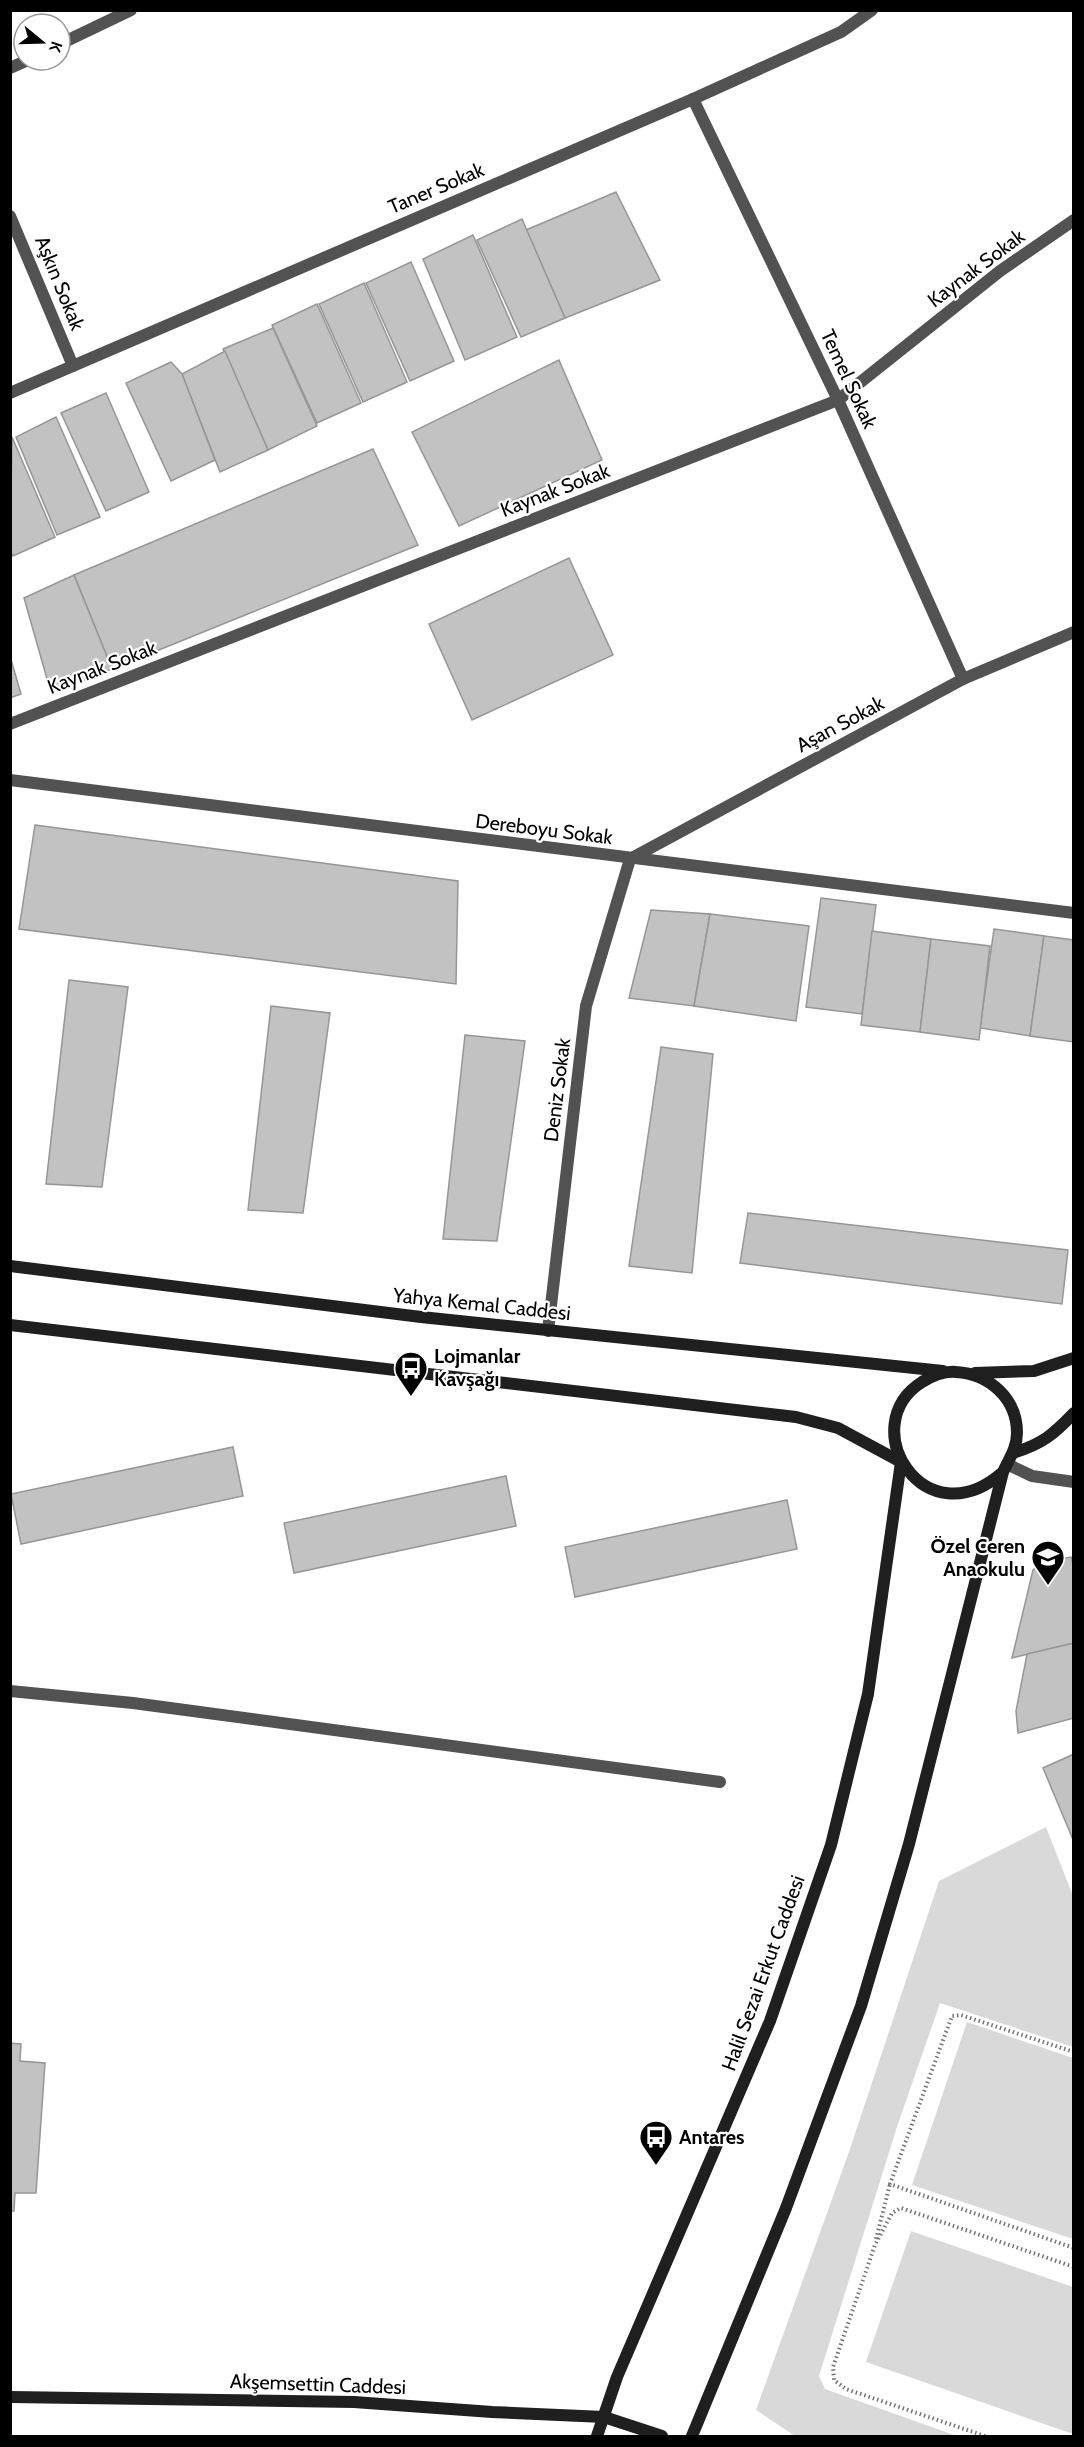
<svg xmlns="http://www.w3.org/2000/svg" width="1084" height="2447" viewBox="0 0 1084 2447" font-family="Cabin,sans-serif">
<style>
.green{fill:#d9d9d9}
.building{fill:#c2c2c2;stroke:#969696;stroke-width:1.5}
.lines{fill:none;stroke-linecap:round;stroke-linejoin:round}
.path{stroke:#747474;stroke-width:4;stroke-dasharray:1.5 3;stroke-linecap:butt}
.street{stroke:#525252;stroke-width:12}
.secondary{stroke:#1f1f1f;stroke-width:12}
.labels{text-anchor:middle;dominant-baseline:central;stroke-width:4.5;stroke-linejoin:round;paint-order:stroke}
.street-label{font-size:20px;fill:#000;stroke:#fff}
.poi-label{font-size:20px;font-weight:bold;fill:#000;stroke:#fff;text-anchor:start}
</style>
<rect width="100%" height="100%" fill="#fff"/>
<g class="green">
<path d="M 1046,1827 L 1073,1896 L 1073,2047 L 940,2003 L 897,2127 L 819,2376 L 825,2389 L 957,2436 L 795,2436 L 756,2410 L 849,2152 L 939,1881 Z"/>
<path d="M 967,2022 L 1073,2058 L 1073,2239 L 912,2185 Z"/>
<path d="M 911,2231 L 1073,2287 L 1073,2434 L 866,2362 Z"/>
</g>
<g class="building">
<path d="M 616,192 L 660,280 L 565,318 L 526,230 Z"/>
<path d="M 522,219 L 565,318 L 521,337 L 477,240 Z"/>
<path d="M 473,235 L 517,337 L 465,360 L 423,259 Z"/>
<path d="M 411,262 L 454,361 L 410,381 L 366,283 Z"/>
<path d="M 364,283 L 407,382 L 363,402 L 319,304 Z"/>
<path d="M 317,304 L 361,403 L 317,423 L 272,325 Z"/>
<path d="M 273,328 L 317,426 L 268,450 L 223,349 Z"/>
<path d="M 225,351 L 268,450 L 220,472 L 182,374 Z"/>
<path d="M 559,360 L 602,460 L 459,526 L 412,432 Z"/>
<path d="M 171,362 L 182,374 L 215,460 L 171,481 L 126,383 Z"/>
<path d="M 106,393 L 149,492 L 106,511 L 61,413 Z"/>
<path d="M 56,417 L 100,517 L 57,535 L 16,437 Z"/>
<path d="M 12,437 L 55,537 L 13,556 L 10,551 Z"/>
<path d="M 373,449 L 418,545 L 112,669 L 74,575 Z"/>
<path d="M 569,558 L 613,655 L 472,720 L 429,624 Z"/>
<path d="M 74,575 L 112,669 L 51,693 L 24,598 Z"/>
<path d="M 10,656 L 21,694 L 10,698 Z"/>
<path d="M 35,825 L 458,881 L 456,984 L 19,929 Z"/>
<path d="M 821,898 L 876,905 L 862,1014 L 806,1007 Z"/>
<path d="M 651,910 L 710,914 L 694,1006 L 629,998 Z"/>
<path d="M 710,914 L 809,926 L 796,1021 L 694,1006 Z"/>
<path d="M 994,929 L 1044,936 L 1030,1036 L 980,1028 Z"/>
<path d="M 872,931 L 931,939 L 920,1032 L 861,1025 Z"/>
<path d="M 1044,936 L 1074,940 L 1074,1042 L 1030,1036 Z"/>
<path d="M 931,939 L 990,946 L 979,1040 L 920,1032 Z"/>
<path d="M 69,980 L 128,987 L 102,1187 L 46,1184 Z"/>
<path d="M 271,1006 L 330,1013 L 303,1213 L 248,1210 Z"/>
<path d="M 465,1035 L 525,1041 L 497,1241 L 443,1239 Z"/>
<path d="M 661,1047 L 713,1054 L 692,1273 L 629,1266 Z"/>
<path d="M 748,1213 L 1068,1250 L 1062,1304 L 740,1263 Z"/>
<path d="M 233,1447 L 243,1496 L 21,1544 L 11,1494 Z"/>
<path d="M 506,1476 L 516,1526 L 294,1573 L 284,1523 Z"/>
<path d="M 787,1500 L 797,1549 L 575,1597 L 565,1547 Z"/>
<path d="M 1071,1557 L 1074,1567 L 1074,1643 L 1012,1658 L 1033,1570 L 1043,1562 Z"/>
<path d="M 1074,1643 L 1074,1718 L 1018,1733 L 1016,1711 L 1027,1654 Z"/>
<path d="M 1074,1754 L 1074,1842 L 1043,1768 Z"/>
<path d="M 10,2043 L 21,2044 L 20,2061 L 45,2063 L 36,2193 L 15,2193 L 14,2211 L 10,2211 Z"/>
</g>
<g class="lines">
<g class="path">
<path d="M 1074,2052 L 961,2015 L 952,2016 L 890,2184 L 1074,2248"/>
<path d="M 876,2239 L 890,2184"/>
<path d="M 985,2436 L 846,2389 L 834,2380 L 833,2367 L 875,2245 L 892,2213 L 901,2208 L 1074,2267"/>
</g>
<g class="street">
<path d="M 60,44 L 131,10"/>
<path d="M 10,68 L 28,60"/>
<path d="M 693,99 L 838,400 L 963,679"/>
<path d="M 10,216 L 73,366"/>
<path d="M 10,393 L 693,99 L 841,32 L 872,10"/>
<path d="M 10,724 L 838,400 L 1000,271 L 1074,220"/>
<path d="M 10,780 L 1074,913"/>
<path d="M 548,1331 L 586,1006 L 630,859 L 963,679 L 1074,632"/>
<path d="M 1007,1464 L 1032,1476 L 1074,1482"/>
<path d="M 10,1691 L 133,1703 L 720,1782"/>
</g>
<g class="secondary">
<path d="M 10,1266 L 421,1317 L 943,1371"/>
<path d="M 10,1325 L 796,1417 L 838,1428 L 901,1462"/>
<path d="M 975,1373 L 1034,1371 L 1074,1358"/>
<path d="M 1013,1453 C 1042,1444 1053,1435 1074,1413"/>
<path d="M 10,2397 L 354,2402 L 492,2412 L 604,2417 L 662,2436"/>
<path d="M 597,2436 L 617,2377 L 770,2021 L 831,1845 L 868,1694 L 901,1462"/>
<path d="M 692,2436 L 786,2208 L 861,2006 L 909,1844 L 1003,1472 C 1009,1459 1017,1448 1017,1433 C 1017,1398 989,1374 956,1372 C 944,1371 932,1376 922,1382 C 853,1426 925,1541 1003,1472"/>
</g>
</g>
<defs>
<symbol id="bus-pin" viewBox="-11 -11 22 30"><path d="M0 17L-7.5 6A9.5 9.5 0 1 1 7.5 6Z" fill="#000" stroke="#fff"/><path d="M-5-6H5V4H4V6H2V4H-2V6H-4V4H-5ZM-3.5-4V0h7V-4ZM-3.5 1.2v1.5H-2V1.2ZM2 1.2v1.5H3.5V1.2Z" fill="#fff"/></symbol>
<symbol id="school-pin" viewBox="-11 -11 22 30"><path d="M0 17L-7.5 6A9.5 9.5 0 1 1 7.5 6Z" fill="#000" stroke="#fff"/><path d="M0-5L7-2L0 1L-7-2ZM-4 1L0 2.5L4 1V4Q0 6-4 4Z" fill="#fff"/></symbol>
</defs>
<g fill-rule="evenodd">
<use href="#bus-pin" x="392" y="1349" width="38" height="52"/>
<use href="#school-pin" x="1029" y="1538" width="38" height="52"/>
<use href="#bus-pin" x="637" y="2118" width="38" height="52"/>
</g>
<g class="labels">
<g class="street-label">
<text transform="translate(436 188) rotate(-23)">Taner Sokak</text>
<text transform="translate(976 268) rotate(-37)">Kaynak Sokak</text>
<text transform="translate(60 283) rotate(68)">Aşkın Sokak</text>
<text transform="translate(849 379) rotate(65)">Temel Sokak</text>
<text transform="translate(555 490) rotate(-21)">Kaynak Sokak</text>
<text transform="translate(102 667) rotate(-21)">Kaynak Sokak</text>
<text transform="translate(840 724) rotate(-28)">Aşan Sokak</text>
<text transform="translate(544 829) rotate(7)">Dereboyu Sokak</text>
<text transform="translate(557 1090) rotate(-83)">Deniz Sokak</text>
<text transform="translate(482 1304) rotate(6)">Yahya Kemal Caddesi</text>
<text transform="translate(763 1973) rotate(-70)">Halil Sezai Erkut Caddesi</text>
<text transform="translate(318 2384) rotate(2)">Akşemsettin Caddesi</text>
</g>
<g class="poi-label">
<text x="434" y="1356">Lojmanlar<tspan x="434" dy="23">Kavşağı</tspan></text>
<text x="1025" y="1546" text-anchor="end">Özel Ceren<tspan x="1025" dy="23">Anaokulu</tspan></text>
<text x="679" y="2137">Antares</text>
</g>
</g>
<rect width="1084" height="2447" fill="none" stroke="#000000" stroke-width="24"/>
<g transform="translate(42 42) rotate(109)"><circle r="28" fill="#ffffff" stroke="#999999" stroke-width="1.5"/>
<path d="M0-4.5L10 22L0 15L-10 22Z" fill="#000000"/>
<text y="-9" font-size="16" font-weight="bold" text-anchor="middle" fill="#000000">K</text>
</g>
</svg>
